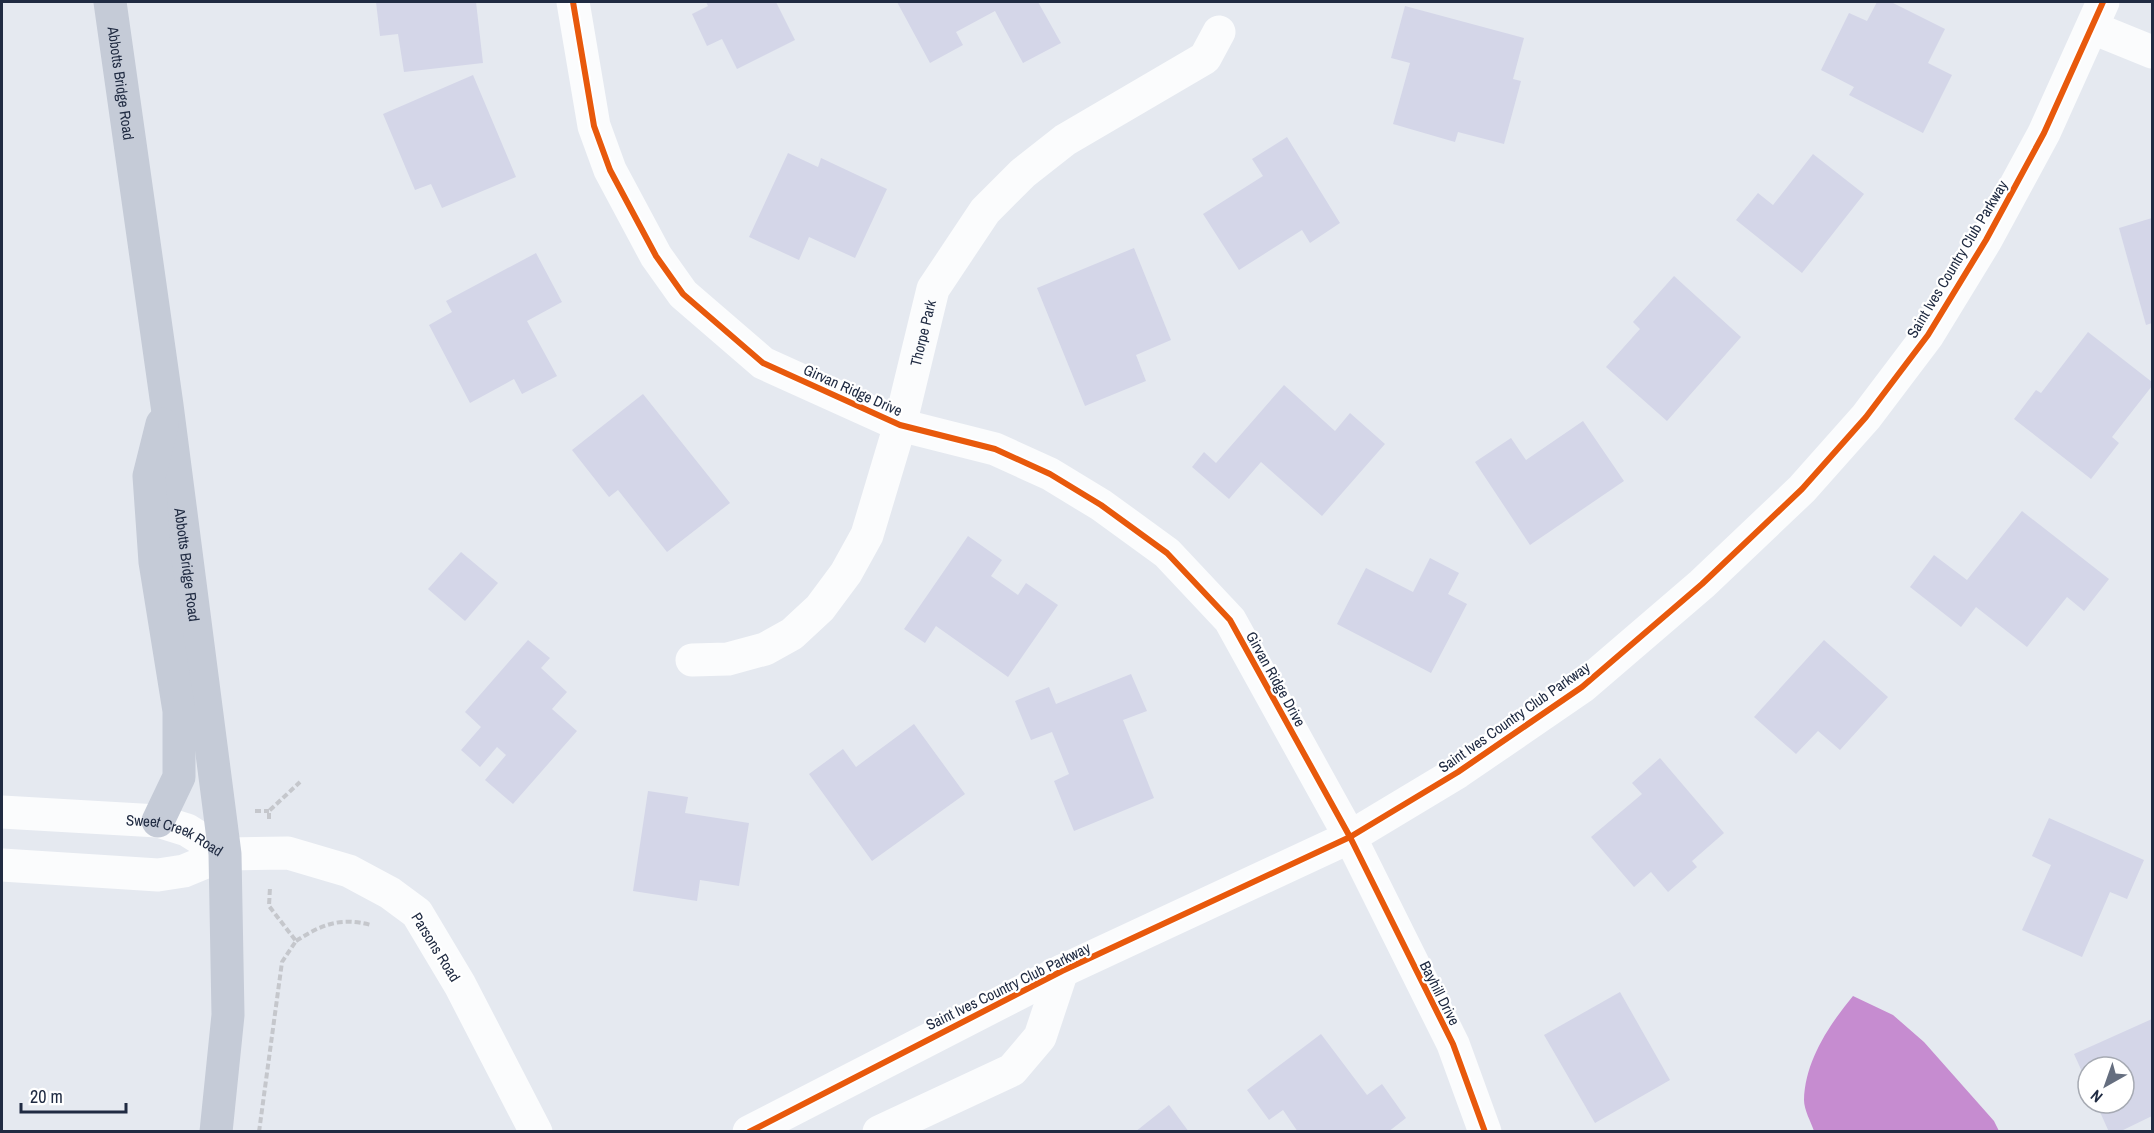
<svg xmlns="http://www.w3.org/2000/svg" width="2154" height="1133" viewBox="0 0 2154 1133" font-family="'Archivo Narrow',sans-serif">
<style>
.water{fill:#c68cd0}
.building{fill:#d4d6e8}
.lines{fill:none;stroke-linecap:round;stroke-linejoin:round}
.path{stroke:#c5c7cc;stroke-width:4;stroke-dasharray:6 3;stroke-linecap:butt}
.minor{stroke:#fbfcfd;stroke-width:33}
.major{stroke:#c5cbd7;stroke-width:33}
.cycleway-casing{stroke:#fff;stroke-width:10}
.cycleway{stroke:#e8590c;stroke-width:6}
.labels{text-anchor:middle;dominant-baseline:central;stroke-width:4.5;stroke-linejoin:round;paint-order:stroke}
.street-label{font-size:15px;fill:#202b42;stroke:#fff}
</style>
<rect width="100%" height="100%" fill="#e5e9f0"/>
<path class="water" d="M 1853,996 L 1893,1015 L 1924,1042 L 1994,1121 L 1999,1131 L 1814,1131 C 1811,1122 1804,1110 1804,1100 C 1805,1061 1829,1025 1853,996 Z"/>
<g class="building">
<path d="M 376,2 L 476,2 L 483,63 L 404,72 L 398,34 L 380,36 Z"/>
<path d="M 706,2 L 776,2 L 795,40 L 737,69 L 722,39 L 707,46 L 692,14 L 708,6 Z"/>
<path d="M 897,2 L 1038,2 L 1061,43 L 1023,63 L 995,11 L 956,32 L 963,45 L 930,63 Z"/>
<path d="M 1877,2 L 1891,2 L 1945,29 L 1928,63 L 1952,75 L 1923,133 L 1849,95 L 1854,87 L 1821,70 L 1849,13 L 1867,21 Z"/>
<path d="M 1405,6 L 1524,38 L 1513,79 L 1521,81 L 1504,144 L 1458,132 L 1455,142 L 1393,124 L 1410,63 L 1391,58 Z"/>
<path d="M 473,75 L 516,177 L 442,208 L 431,184 L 415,190 L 383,114 Z"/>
<path d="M 1287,137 L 1340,223 L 1310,243 L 1302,230 L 1239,270 L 1203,214 L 1263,176 L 1252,159 Z"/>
<path d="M 788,153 L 818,167 L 821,158 L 887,189 L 855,258 L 809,237 L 799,260 L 749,237 Z"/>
<path d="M 1813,154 L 1864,194 L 1802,273 L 1736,220 L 1758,193 L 1773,205 Z"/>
<path d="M 2152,218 L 2152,323 L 2146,325 L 2119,228 Z"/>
<path d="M 1134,248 L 1171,340 L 1136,355 L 1146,381 L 1085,406 L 1037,288 Z"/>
<path d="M 536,253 L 562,302 L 527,321 L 557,376 L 522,394 L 514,379 L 470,403 L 429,325 L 452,312 L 446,301 Z"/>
<path d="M 1674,276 L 1741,337 L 1667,421 L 1606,367 L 1640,329 L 1633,322 Z"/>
<path d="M 2088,332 L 2152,382 L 2152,386 L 2112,437 L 2119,443 L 2091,479 L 2014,419 L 2036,390 L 2041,393 Z"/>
<path d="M 1284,385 L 1335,431 L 1350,413 L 1385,444 L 1322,516 L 1261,462 L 1229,499 L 1192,467 L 1204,452 L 1216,463 Z"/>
<path d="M 643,394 L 730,503 L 667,552 L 618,490 L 609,497 L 572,450 Z"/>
<path d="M 1583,421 L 1624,481 L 1530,545 L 1475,462 L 1511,438 L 1526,460 Z"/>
<path d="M 2022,511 L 2109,579 L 2084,611 L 2067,597 L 2027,647 L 1976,607 L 1961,627 L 1910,587 L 1934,555 L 1967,580 Z"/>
<path d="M 968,536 L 1002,560 L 991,576 L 1018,595 L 1026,583 L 1058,605 L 1008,677 L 936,626 L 925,643 L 904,629 Z"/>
<path d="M 461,552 L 498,583 L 465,621 L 428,589 Z"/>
<path d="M 1430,558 L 1459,573 L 1448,594 L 1467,604 L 1431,673 L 1337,624 L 1366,568 L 1413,592 Z"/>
<path d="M 528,640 L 550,658 L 541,668 L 567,692 L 552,709 L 577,731 L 513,804 L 485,780 L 506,755 L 497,747 L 480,767 L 461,750 L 481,727 L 465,712 Z"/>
<path d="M 1824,640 L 1888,697 L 1840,750 L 1818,731 L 1796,754 L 1754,717 Z"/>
<path d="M 1131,674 L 1147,711 L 1123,720 L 1154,798 L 1074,831 L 1054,781 L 1069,774 L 1052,732 L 1031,740 L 1015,701 L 1049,687 L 1056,704 Z"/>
<path d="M 914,724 L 965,794 L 872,861 L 809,774 L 843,749 L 856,767 Z"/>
<path d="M 1660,758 L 1724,833 L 1692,861 L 1697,867 L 1668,892 L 1651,872 L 1634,887 L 1591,837 L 1642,794 L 1632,783 Z"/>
<path d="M 648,791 L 688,797 L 685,813 L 749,823 L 739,886 L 700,880 L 697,901 L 633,891 Z"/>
<path d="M 2049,818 L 2144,860 L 2127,899 L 2110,892 L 2082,957 L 2022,930 L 2051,865 L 2032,856 Z"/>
<path d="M 1620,992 L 1670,1080 L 1595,1123 L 1544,1035 Z"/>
<path d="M 2152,1019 L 2152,1116 L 2119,1132 L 2109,1132 L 2096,1103 L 2124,1103 L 2124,1067 L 2088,1067 L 2088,1085 L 2074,1054 Z"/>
<path d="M 1321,1034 L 1367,1095 L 1382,1084 L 1406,1118 L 1388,1132 L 1298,1132 L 1283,1110 L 1269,1120 L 1247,1090 Z"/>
<path d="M 1169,1105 L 1189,1132 L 1135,1132 Z"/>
</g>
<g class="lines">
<g class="path">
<path d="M 255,811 L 269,811"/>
<path d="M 269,819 L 269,811 L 300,782"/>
<path d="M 296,941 C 322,924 341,917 371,925"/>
<path d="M 259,1132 L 282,962 L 296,941 L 269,906 L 270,887"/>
</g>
<g class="minor">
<path d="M 573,2 L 594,126 L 610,170 L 656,256 L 683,294 L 763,363 L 900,425 L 995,449 L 1050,474 L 1101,505 L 1167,553 L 1230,620 L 1350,837 L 1453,1044 L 1485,1132"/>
<path d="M 2093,28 L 2152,52"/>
<path id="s1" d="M 692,660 L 728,659 L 765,649 L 792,634 L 820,608 L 846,573 L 867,535 L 900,425 L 933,289 L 985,211 L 1023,173 L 1065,140 L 1205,58 L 1219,32"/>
<path id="s2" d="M 2,812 L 158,821 L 187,830 L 225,854"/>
<path d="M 2,865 L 158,875 L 184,871 L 225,854 L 288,853 L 349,871 L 390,893 L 417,913 L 460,985 L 536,1132"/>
<path d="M 749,1132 L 1062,971 L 1350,837 L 1458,772 L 1582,687 L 1702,584 L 1802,489 L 1866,417 L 1928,335 L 1986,240 L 2044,133 L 2103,2"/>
<path d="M 879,1132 L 1012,1070 L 1040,1037 L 1062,971"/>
</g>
<g class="major">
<path id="s3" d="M 110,2 L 167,405 L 225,854 L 228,1015 L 216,1132"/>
<path d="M 158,821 L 179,777 L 179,711 L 155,562 L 149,476 L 162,424"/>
</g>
<defs>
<g id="cycleway">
<path d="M 573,2 L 594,126 L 610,170 L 656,256 L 683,294 L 763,363 L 900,425 L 995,449 L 1050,474 L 1101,505 L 1167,553 L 1230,620 L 1350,837 L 1453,1044 L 1485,1132"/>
<path d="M 749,1132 L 1062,971 L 1350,837 L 1458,772 L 1582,687 L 1702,584 L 1802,489 L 1866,417 L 1928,335 L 1986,240 L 2044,133 L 2103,2"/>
</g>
</defs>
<use href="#cycleway" class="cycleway-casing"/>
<use href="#cycleway" class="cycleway"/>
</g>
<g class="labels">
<g class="street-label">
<text stroke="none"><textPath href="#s3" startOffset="82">Abbotts Bridge Road</textPath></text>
<text transform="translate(1957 259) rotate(-59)">Saint Ives Country Club Parkway</text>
<text stroke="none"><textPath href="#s1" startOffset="440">Thorpe Park</textPath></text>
<text transform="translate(853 390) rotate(24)">Girvan Ridge Drive</text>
<text stroke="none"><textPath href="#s3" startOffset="568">Abbotts Bridge Road</textPath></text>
<text transform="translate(1276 679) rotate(61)">Girvan Ridge Drive</text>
<text transform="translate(1514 717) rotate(-35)">Saint Ives Country Club Parkway</text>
<text stroke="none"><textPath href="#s2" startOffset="176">Sweet Creek Road</textPath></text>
<text transform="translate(436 947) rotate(58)">Parsons Road</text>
<text transform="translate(1008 986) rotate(-26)">Saint Ives Country Club Parkway</text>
<text transform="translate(1440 993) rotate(63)">Bayhill Drive</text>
</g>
</g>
<rect width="2154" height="1133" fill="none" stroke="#202b42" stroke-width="6"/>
<g transform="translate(2106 1085) rotate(220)"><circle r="28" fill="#ffffff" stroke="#a6aab3" stroke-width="1.5"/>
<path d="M0-4.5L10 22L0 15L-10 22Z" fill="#656e7f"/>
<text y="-9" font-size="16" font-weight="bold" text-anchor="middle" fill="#202b42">N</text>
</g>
<path d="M21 1103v9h105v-9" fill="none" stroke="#202b42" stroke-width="3"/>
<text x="30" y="1103" font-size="18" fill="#202b42" stroke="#ffffff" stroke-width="4.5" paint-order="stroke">20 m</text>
</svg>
